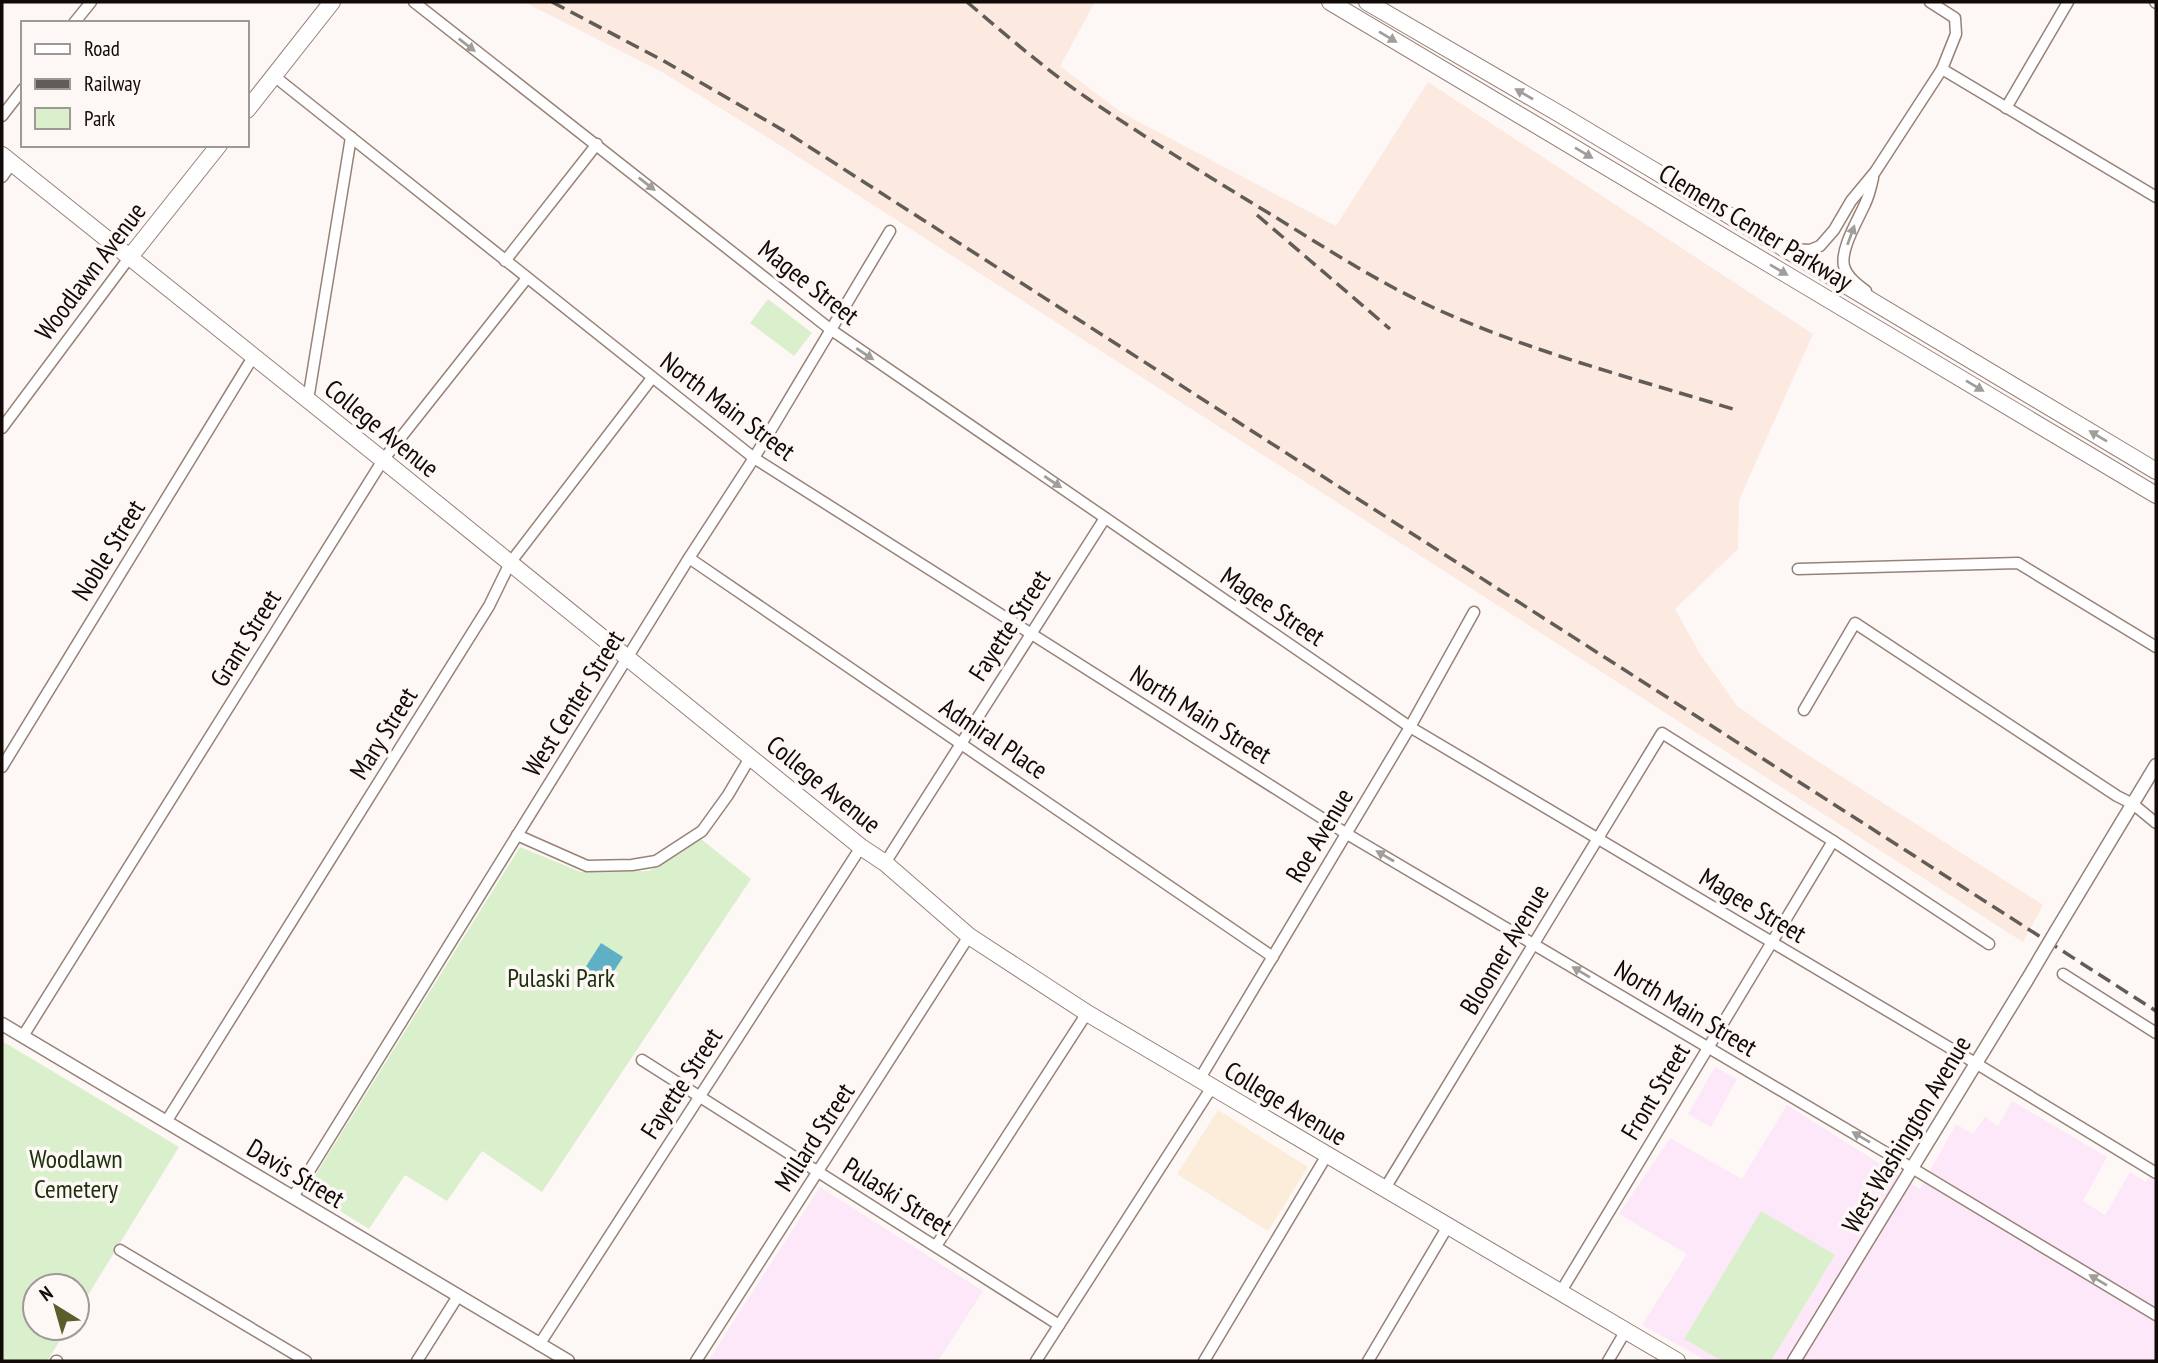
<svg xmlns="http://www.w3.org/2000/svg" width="2158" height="1363" viewBox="0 0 2158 1363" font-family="'PT Sans Narrow',sans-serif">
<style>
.commercial{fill:#fbedd9}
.built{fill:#fce9e0}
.education{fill:#fce8f8}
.green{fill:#daf0cd}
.water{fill:#5fb0c4}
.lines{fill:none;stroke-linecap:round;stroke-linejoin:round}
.minor-casing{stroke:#978277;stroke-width:13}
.tertiary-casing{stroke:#978277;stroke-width:15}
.primary-casing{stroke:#978277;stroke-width:18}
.minor{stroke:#fff;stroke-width:10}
.tertiary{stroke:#fff;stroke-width:12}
.primary{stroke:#fff;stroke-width:16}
.rail{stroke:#625c59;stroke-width:3.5;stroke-dasharray:14 7;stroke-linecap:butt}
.tertiary-bridge-casing{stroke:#978277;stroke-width:15;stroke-linecap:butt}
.tertiary-bridge{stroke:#fff;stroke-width:12}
.oneway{fill:#a09d9b}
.labels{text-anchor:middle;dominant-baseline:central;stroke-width:7;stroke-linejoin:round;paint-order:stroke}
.street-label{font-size:26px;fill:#110a06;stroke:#fdf8f6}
.park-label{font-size:26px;fill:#1b310a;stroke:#fdf8f6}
</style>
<rect width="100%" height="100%" fill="#fdf8f6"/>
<path class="commercial" d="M 1218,1110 L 1308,1167 L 1268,1231 L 1177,1174 Z"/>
<path class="built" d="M 524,2 L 1095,2 L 1060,66 L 1122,113 L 1336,226 L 1428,82 L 1813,334 L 1739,500 L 1738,549 L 1675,609 L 1700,654 L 1737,706 L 1797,748 L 2043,905 L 2023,942 L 778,144 L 662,72 Z"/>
<g class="education">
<path d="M 1715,1067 L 1737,1079 L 1711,1127 L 1688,1114 Z"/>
<path d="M 2012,1101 L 2107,1157 L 2083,1201 L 2105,1215 L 2130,1172 L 2146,1182 L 2156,1165 L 2156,1361 L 1707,1361 L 1642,1325 L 1687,1254 L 1619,1214 L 1670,1138 L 1742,1179 L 1787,1105 L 1920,1189 L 1956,1124 L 1973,1134 L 1985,1117 L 1998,1126 Z"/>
<path d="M 820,1187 L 983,1291 L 938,1361 L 708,1361 Z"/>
</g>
<g class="green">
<path d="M 768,299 L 812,333 L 794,356 L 750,323 Z"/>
<path d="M 701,839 L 751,879 L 542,1192 L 482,1151 L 447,1201 L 405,1175 L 369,1229 L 306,1190 L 520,847 L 581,872 L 649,871 Z"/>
<path d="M 2,1041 L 179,1147 L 77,1313 L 77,1286 L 35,1286 L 35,1328 L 68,1328 L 47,1361 L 2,1361 Z"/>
<path d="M 1761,1211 L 1835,1255 L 1771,1361 L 1722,1361 L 1684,1339 Z"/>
</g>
<path class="water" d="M 601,943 L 623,957 L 607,982 L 585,968 Z"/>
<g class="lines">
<defs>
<g id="minor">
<path d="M 414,2 L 830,329 L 1410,727 L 1977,1064 L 2156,1173"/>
<path d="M 1930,2 L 1955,18 L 1956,34 L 1942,69 L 2156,197"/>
<path d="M 2155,2 L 2156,3"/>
<path d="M 74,23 L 91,2"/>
<path d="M 274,76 L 754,458 L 1347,834 L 1912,1168 L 2156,1315"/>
<path d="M 2006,108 L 2068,2"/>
<path d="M 2,116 L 23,89"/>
<path d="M 2,177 L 12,163"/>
<path d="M 1790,249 L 1810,250 L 1820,246 L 1834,230 L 1851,201 L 1875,172 L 1942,69"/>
<path d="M 505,261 L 597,144"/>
<path d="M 1866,291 C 1858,285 1847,277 1844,266 C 1840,249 1858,220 1865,204 C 1869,196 1871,187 1873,178"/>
<path d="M 308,400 L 351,137"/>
<path d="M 2,428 L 129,258"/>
<path d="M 689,558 L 1273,957"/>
<path d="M 1798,569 L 2018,563 L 2156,647"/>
<path d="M 1804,710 L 1855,623 L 2117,796 L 2133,804 L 2156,823"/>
<path d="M 2,767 L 253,357"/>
<path d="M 517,835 L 587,866 L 632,865 L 656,861 L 702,831 L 728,795 L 751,756"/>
<path d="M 885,863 L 1105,518"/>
<path d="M 2063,974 L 2156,1033"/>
<path d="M 23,1036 L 383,460 L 527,278"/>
<path d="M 642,1060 L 1059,1325"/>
<path d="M 1199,1080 L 1410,727 L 1474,612"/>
<path d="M 166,1122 L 489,606 L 510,563 L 652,378"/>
<path d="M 1384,1190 L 1662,733 L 1833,841 L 1989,944"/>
<path d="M 293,1197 L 689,558 L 754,458 L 890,231"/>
<path d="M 936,1246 L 1087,1013"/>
<path d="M 120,1250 L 306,1361"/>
<path d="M 1560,1293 L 1833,841"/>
<path d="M 539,1345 L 861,847"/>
<path d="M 56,1361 L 57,1361"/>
<path d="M 417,1361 L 458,1296"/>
<path d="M 696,1361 L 969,936"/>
<path d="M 1036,1361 L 1212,1087"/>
<path d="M 1204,1361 L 1327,1155"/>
<path d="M 1368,1361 L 1448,1226"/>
<path d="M 1608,1361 L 1625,1332"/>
</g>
<g id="tertiary">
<path d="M 2056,931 L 2156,765"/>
<path d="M 2,1024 L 568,1361"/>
<path d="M 1794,1361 L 2027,980"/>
</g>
<g id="primary">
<path d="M 1330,2 L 2156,495"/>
<path d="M 1367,2 L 1563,116 L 2156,471"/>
<path d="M 247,110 L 332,2"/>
<path d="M 2,155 L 383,460 L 861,847 L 885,863 L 969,936 L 1087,1013 L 1677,1361"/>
<path d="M 129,258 L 219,145"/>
</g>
</defs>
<use href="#minor" class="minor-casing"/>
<use href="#tertiary" class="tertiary-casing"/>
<use href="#primary" class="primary-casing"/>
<use href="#minor" class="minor"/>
<use href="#tertiary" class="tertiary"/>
<use href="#primary" class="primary"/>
<g class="rail">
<path d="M 552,2 L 662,60 L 786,132 L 2156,1011"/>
<path d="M 967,2 C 1006,35 1045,69 1087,98 C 1146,138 1206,175 1267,212 C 1321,245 1374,280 1432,307 C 1528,351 1632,378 1733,409"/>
<path d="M 1257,215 L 1390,329"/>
</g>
<defs>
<path id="tertiary-bridge" d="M 2027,980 L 2056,931"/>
</defs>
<use href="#tertiary-bridge" class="tertiary-bridge-casing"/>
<use href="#tertiary-bridge" class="tertiary-bridge"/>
</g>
<defs><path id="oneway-solid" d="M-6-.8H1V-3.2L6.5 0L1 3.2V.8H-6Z" transform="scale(1.75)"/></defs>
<g class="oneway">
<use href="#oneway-solid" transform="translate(1388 37) rotate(31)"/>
<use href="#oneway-solid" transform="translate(467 45) rotate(38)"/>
<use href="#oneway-solid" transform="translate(1524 94) rotate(-150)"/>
<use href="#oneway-solid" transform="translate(1584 153) rotate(31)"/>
<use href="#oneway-solid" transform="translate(647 184) rotate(38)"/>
<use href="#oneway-solid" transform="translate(1851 235) rotate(-70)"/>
<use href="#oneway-solid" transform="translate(1779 270) rotate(31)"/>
<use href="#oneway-solid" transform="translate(865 354) rotate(34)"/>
<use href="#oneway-solid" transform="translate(1975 386) rotate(31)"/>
<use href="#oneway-solid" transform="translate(2098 436) rotate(-149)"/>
<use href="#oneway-solid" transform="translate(1053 482) rotate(34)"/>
<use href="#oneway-solid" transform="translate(1385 856) rotate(-150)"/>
<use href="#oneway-solid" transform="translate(1581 972) rotate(-149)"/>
<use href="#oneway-solid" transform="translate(1861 1137) rotate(-149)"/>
<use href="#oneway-solid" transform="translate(2098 1280) rotate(-149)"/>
</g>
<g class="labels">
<g class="street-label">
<text transform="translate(1756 227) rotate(31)">Clemens Center Parkway</text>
<text transform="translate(90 271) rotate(-53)">Woodlawn Avenue</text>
<text transform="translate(809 282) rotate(38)">Magee Street</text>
<text transform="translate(728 406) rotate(37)">North Main Street</text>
<text transform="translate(382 428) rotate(39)">College Avenue</text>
<text transform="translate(108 550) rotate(-58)">Noble Street</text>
<text transform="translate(1273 606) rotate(34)">Magee Street</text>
<text transform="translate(1009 625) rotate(-57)">Fayette Street</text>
<text transform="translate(245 638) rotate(-58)">Grant Street</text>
<text transform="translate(573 703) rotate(-58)">West Center Street</text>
<text transform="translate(1201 714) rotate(32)">North Main Street</text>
<text transform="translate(383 733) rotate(-58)">Mary Street</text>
<text transform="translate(994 738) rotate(34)">Admiral Place</text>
<text transform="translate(824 784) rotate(39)">College Avenue</text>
<text transform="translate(1319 835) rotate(-59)">Roe Avenue</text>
<text transform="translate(1753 905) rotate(31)">Magee Street</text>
<text transform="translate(1504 949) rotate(-59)">Bloomer Avenue</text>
<text transform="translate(1686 1008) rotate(31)">North Main Street</text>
<text transform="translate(681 1083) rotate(-57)">Fayette Street</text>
<text transform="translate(1655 1091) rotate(-59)">Front Street</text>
<text transform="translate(1286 1103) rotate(31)">College Avenue</text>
<text transform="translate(1906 1134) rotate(-59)">West Washington Avenue</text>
<text transform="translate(814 1137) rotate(-57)">Millard Street</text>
<text transform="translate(296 1173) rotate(31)">Davis Street</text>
<text transform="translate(898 1196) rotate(32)">Pulaski Street</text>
</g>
<g class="park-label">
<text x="561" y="977">Pulaski Park</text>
<text x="76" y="1158">Woodlawn<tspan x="76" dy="30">Cemetery</tspan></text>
</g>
</g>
<rect width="2158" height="1363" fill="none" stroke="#110a06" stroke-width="7"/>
<rect x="21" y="21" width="228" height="126" fill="#fdf8f6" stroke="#9f9996" stroke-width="2"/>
<rect x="35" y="44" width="35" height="10" fill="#ffffff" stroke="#9f9996" stroke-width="2"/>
<text x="84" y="56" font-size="21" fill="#110a06">Road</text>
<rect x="35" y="79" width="35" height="10" fill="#625c59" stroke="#9f9996" stroke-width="2"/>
<text x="84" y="91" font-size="21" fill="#110a06">Railway</text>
<rect x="35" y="108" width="35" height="21" fill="#daf0cd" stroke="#9f9996" stroke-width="2"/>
<text x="84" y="126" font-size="21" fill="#110a06">Park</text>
<g transform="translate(56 1307) rotate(323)"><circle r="33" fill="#fdf8f6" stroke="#9f9996" stroke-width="2"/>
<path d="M0-5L12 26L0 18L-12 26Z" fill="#5b5d2b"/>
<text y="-10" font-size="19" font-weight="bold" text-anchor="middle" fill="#110a06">N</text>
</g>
</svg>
